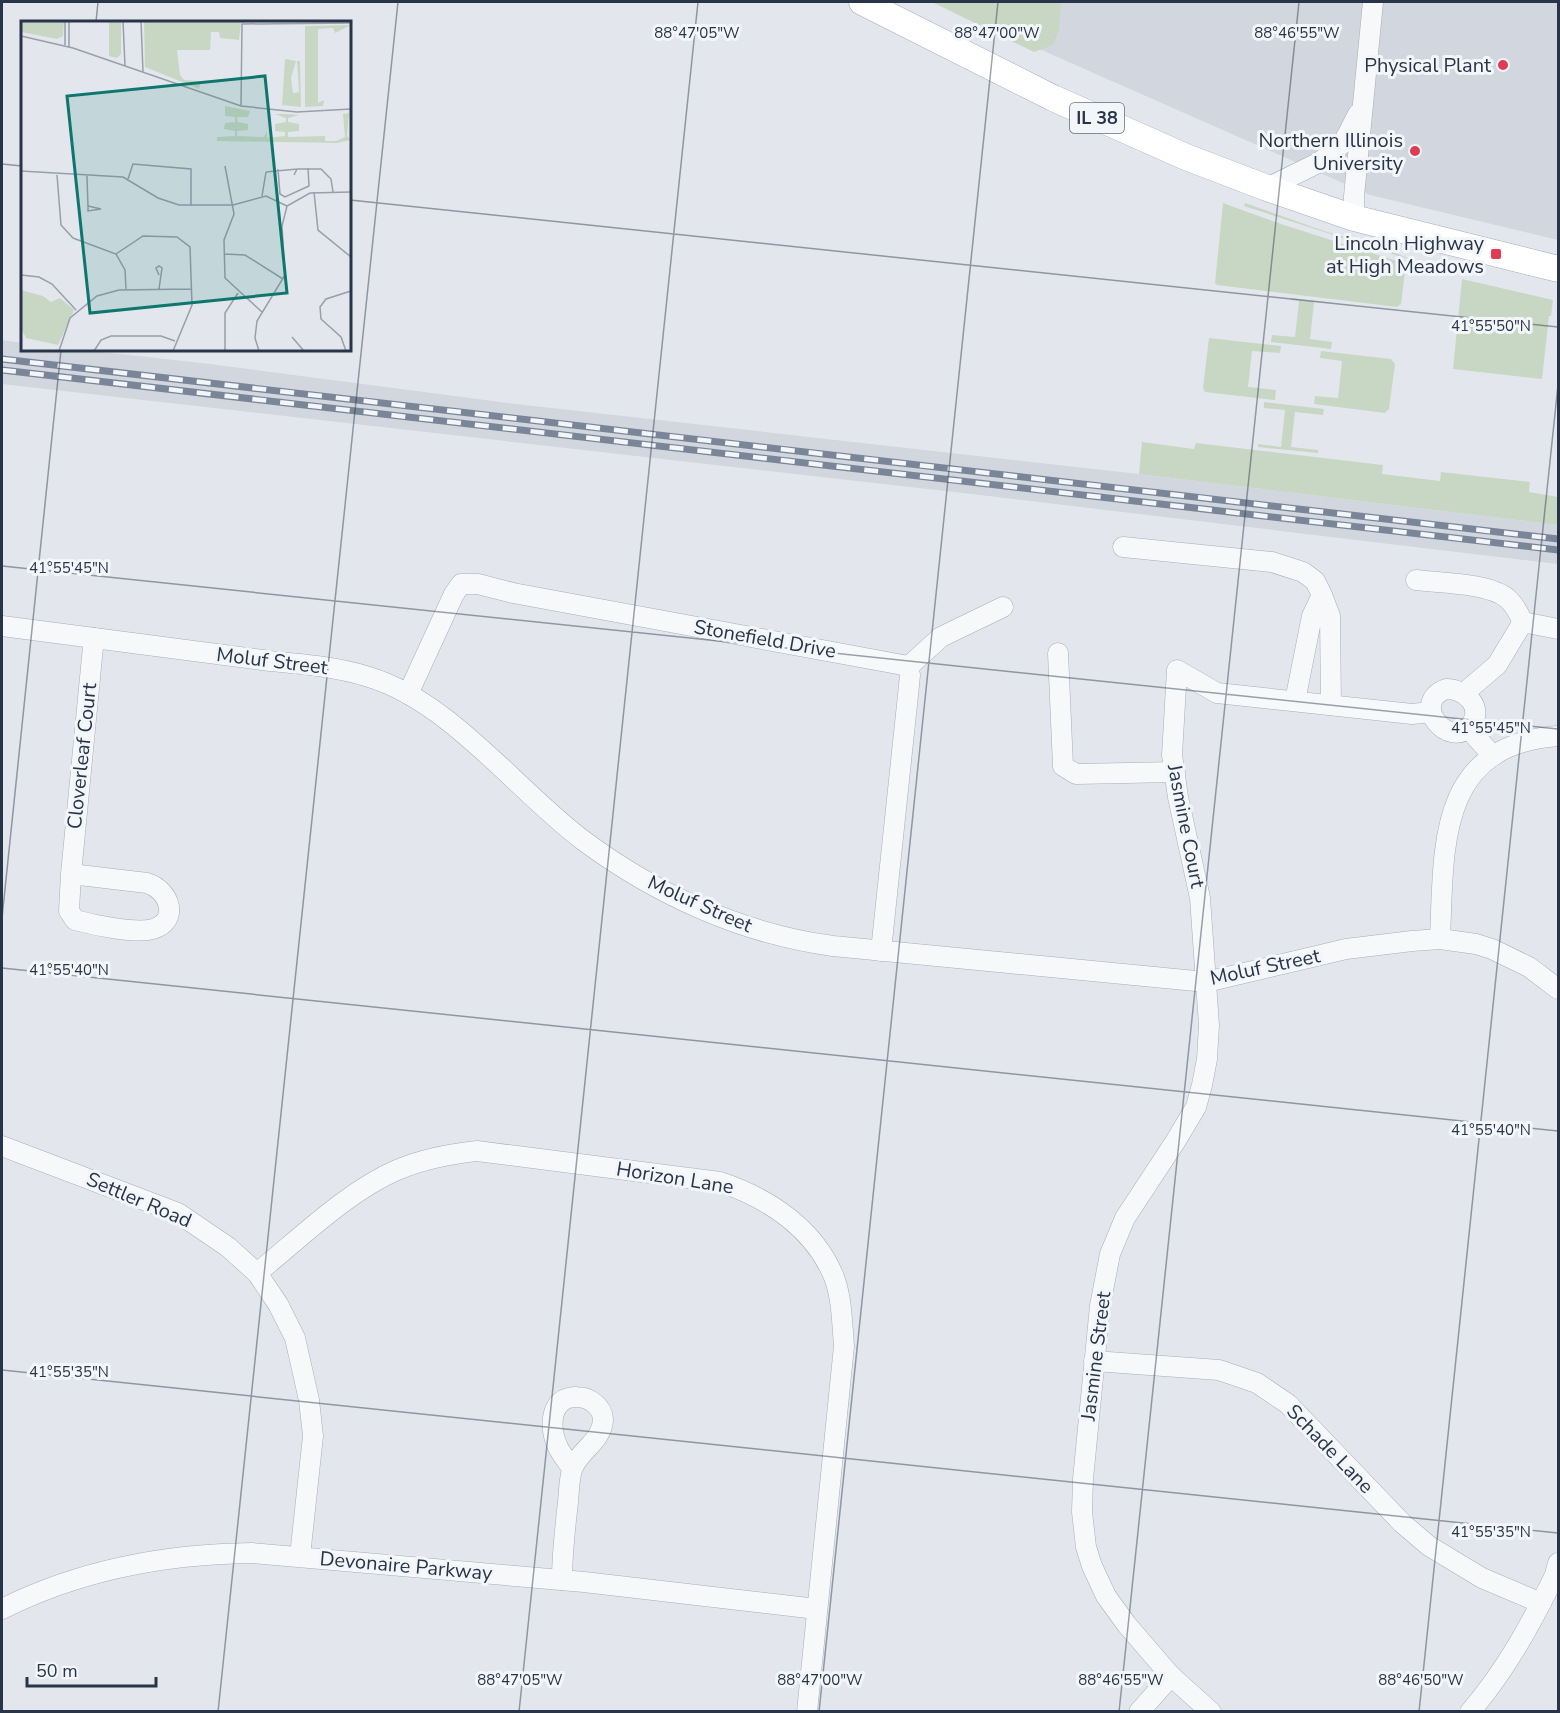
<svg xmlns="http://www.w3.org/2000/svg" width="1560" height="1713" viewBox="0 0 1560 1713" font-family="'Nunito Sans',sans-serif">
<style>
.built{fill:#d1d6df}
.green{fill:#c8d7c3}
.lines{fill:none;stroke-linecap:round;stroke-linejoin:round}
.minor-casing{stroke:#a7aeb8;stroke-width:21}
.major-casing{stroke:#a1abba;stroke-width:27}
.minor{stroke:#f6f8fa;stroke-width:20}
.major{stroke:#fff;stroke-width:26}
.rail-casing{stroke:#7a8698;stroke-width:7}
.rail{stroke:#f3f6f9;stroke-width:4.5;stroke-dasharray:14;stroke-linecap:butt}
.ticks{fill:none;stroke:#283447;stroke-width:1.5;stroke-opacity:0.45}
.poi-dot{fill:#de3c54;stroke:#f3f6f9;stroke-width:2}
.labels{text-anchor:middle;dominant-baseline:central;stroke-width:6;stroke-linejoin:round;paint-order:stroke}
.shield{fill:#f3f6f9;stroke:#656e7c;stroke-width:1.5}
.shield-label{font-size:18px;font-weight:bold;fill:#283447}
.poi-label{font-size:20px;fill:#283447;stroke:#f3f6f9;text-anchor:end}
.street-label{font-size:20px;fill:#283447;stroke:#f3f6f9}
.inset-road{fill:none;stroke:#989fab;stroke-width:1.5}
.view{fill:#0f766e;fill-opacity:0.15;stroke:#0f766e;stroke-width:3}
.inset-edge{fill:none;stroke:#283447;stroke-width:3}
.ticks-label{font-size:15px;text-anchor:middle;fill:#283447;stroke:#f3f6f9;stroke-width:6;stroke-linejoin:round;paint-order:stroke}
</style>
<rect width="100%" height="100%" fill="#e3e7ed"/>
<g class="built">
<path d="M 933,2 L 1558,2 L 1558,240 L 1370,195 Z"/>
<path d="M 2,340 L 22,343 L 22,350 L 83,350 L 202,363 L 516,404 L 1130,473 L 1558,525 L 1558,564 L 963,493 L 2,384 Z"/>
</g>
<g class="green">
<path d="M 932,2 L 1061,2 L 1059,30 L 1053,45 L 1034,52 Z"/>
<path d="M 1223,203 L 1284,225 L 1406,264 L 1401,304 L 1397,307 L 1217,285 L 1215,283 Z"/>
<path d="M 1245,203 L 1324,231 L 1389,250 L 1414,261 L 1244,206 Z"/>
<path d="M 1462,279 L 1553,300 L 1551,316 L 1549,316 L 1542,379 L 1453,369 Z"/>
<path d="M 1291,298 L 1334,303 L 1314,302 L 1310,339 L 1332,342 L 1331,349 L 1271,342 L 1272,335 L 1295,337 L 1299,301 L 1291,300 Z"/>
<path d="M 1209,338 L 1281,346 L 1280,353 L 1252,351 L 1248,387 L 1276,390 L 1275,400 L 1205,392 L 1203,388 Z"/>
<path d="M 1321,351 L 1391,359 L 1395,364 L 1389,409 L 1385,413 L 1314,404 L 1315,396 L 1338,398 L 1342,361 L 1320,358 Z"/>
<path d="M 1264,402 L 1324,409 L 1323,415 L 1295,412 L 1291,447 L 1318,450 L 1318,453 L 1258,447 L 1258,444 L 1281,447 L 1285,410 L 1264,408 Z"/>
<path d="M 1142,442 L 1194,449 L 1196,443 L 1383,465 L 1382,474 L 1440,481 L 1441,472 L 1530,482 L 1529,492 L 1558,497 L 1558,525 L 1139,474 Z"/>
</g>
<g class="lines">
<defs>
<g id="minor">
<path d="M 1267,188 L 1320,162 L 1343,143 L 1358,114"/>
<path d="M 1354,218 L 1354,196 L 1373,2"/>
<path d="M 1123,547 L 1272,562 L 1303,572 L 1315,581 L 1322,595"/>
<path d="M 1416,580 C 1440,583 1490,583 1508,599 C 1515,605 1519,614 1523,622"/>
<path d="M 2,626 L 270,661 C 303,664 337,667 369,677 C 451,702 517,791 584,841 C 657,895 743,934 833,946 L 1206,982 L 1346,949 L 1412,941 L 1440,939 L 1476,944 L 1492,949 L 1529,967 L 1558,989"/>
<path d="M 1058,653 L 1063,766 L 1076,774 L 1175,772"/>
<path d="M 908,667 L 941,637 L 1003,607"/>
<path d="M 1446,689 C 1466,689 1485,708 1470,726 C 1449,750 1409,703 1446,689 Z"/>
<path d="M 1464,693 L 1497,665 L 1523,622 L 1558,629"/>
<path d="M 408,694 L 454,594 L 461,584 L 478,584 L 513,593 L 903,665 L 908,667 L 910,675 L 908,695 L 881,951"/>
<path d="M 1295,701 L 1312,616 L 1322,595 L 1330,616 L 1331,705"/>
<path d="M 1468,728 L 1493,756"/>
<path d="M 71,874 L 147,883 C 170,890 180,921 153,929 C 136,934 93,925 75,920 L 69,911 L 71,874 L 92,657 L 94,638"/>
<path d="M 1440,939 C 1444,846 1437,745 1558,736"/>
<path d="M 2,1146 L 178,1213 L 228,1247 L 257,1273 L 278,1304 L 295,1338 L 309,1400 L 313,1436 L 300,1556"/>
<path d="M 257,1273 C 299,1239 348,1191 397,1170 C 423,1159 449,1154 477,1151 L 720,1182 C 768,1198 814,1228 834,1277 C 842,1298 842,1323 844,1346 L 807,1712"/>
<path d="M 1094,1361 L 1219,1370 L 1257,1383 L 1288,1404 L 1402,1523 L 1429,1546 L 1482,1578 L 1541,1603"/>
<path d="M 562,1580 C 562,1554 565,1528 568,1502 C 569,1492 569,1480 572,1470 C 578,1451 603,1441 603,1419 C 602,1406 589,1397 577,1397 C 550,1396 549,1426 557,1445 C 560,1453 567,1461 572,1468"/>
<path d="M 2,1609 C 80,1570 165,1554 252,1553 L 584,1582 L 817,1609"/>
<path d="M 1139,1712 L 1171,1676"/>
<path d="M 1211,1712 L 1171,1676 L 1127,1625 L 1106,1596 L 1092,1566 L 1086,1547 L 1082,1512 L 1083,1479 L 1100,1306 L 1110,1254 L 1125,1218 L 1175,1142 L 1196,1107 L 1202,1085 L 1207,1059 L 1209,1025 L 1200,898 L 1178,797 L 1172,755 L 1177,670 L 1217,693 L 1412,714 L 1431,712"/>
<path d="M 1470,1712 C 1506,1670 1531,1624 1555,1575 L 1558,1563"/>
</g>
<path id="major" d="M 862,2 L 1053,98 L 1186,157 L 1267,188 L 1354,218 L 1558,269"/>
</defs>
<use href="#minor" class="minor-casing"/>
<use href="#major" class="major-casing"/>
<use href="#minor" class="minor"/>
<use href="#major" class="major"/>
<defs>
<g id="rail">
<path d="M 2,359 L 1558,539"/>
<path d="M 2,370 L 1558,550"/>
</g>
</defs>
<use href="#rail" class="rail-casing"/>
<use href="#rail" class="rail"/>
</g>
<path class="ticks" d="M 96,22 L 98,2M 2,164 L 22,166M 350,200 L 1558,327M 2,566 L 1558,729M 2,918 L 61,350M 2,968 L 1558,1131M 2,1370 L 1558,1533M 218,1712 L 398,2M 519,1712 L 698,2M 819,1712 L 998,2M 1119,1712 L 1299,2M 1419,1712 L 1558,385"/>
<g class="poi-dot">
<circle cx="1503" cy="65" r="6"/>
<circle cx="1415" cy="151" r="6"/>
<rect x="1490" y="248" width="12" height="12" rx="3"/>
</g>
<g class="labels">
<rect class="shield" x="1070" y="103" width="54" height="30" rx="4.5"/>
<g class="shield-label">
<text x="1097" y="118">IL 38</text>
</g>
<g class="poi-label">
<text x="1491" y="65">Physical Plant</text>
<text x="1403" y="140">Northern Illinois<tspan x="1403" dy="23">University</tspan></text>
<text x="1484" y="243">Lincoln Highway<tspan x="1484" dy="23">at High Meadows</tspan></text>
</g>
<g class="street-label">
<text transform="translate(765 639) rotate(10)">Stonefield Drive</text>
<text transform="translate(272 661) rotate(7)">Moluf Street</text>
<text transform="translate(82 756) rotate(-84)">Cloverleaf Court</text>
<text transform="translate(1186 826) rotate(79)">Jasmine Court</text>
<text transform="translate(700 904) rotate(24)">Moluf Street</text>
<text transform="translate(1265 967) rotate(-12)">Moluf Street</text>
<text transform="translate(675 1178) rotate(9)">Horizon Lane</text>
<text transform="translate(139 1200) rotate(23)">Settler Road</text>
<text transform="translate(1096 1356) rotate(-83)">Jasmine Street</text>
<text transform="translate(1330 1449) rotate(46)">Schade Lane</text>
<text transform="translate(406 1566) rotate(5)">Devonaire Parkway</text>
</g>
</g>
<g transform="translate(21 21)">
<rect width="330" height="330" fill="#e3e7ed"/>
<path d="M 0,0 L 43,0 L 42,15 L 36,18 L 0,11 ZM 88,0 L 100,0 L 100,33 L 96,37 L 88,35 ZM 123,0 L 234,0 L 220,2 L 218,19 L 199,17 L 198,11 L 190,11 L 189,29 L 156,29 L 159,54 L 163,59 L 180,60 L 178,68 L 124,46 ZM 330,4 L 314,12 L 312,7 L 297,8 L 297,82 L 303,79 L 302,85 L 284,86 L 284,5 ZM 264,38 L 275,40 L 270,57 L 272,72 L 278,71 L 276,40 L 279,40 L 280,86 L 261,84 ZM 204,85 L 229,90 L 227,96 L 216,96 L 217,101 L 227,103 L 227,109 L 216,110 L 216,115 L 243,116 L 246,110 L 246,117 L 264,115 L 264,111 L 254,110 L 254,103 L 265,101 L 265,97 L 254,93 L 267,93 L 278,94 L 267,97 L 267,101 L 278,103 L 278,110 L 267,111 L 267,116 L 304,115 L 304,120 L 315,120 L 324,116 L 322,93 L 328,92 L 326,115 L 330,119 L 316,122 L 196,120 L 196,116 L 214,115 L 214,110 L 203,108 L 204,102 L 214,101 L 214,96 L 204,95 ZM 0,269 L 22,275 L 30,281 L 39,277 L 53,289 L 37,324 L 5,317 L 0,307 Z" fill="#c8d7c3"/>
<path class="inset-road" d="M 44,0 L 44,24M 48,0 L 48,26M 102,0 L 104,45M 120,0 L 122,51M 0,15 L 52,27 L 220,85 L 276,91 L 330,88M 220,85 L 221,3 L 330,2M 204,145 L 213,193 L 203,219 L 204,257 L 241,291M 257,148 L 259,173 L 264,176 L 288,165 L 287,147M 0,150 L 102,156 L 137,177 L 158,184 L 212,184 L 245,175 L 266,185M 245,151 L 276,148M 36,154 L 40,204 L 52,217 L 95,233 L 104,249 L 105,268M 273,154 L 276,148 L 300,148 L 310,158 L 312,171M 66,155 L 66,157 L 67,185 L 67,190 L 80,188 L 67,185M 107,158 L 112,143 L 170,148 L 170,184M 293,171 L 297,209 L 330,236M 241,175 L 245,151M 0,215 L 0,254M 95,233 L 122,215 L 156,216 L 169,226 L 171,284 L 152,330M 203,233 L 224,234 L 262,258M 0,254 L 18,256 L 31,263 L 55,289M 138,254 L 135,247 L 138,245 L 141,247 L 138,268M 271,316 L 283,330M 38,330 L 49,297 L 76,275 L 98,269 L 171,268M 73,330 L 80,319 L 90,315 L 140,315 L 154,320M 204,330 L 204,292 L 217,272M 238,330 L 234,317 L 236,300 L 264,254 L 261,205 L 266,185 L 289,172 L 330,171M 325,330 L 320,316 L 300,298 L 299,286 L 305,278 L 330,270"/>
<path class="view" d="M 244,55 L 266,272 L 69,292 L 46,75 Z"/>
<rect width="330" height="330" class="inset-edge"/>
</g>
<g class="ticks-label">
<text x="697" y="38">88°47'05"W</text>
<text x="997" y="38">88°47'00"W</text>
<text x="1297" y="38">88°46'55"W</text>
<text x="1491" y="331">41°55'50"N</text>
<text x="69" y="573">41°55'45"N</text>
<text x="1491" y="733">41°55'45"N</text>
<text x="69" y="975">41°55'40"N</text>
<text x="1491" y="1135">41°55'40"N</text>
<text x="69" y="1377">41°55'35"N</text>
<text x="1491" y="1537">41°55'35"N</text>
<text x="520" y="1685">88°47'05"W</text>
<text x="820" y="1685">88°47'00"W</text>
<text x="1121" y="1685">88°46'55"W</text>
<text x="1421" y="1685">88°46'50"W</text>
</g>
<rect width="1560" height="1713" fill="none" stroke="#283447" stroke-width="6"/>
<path d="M27 1677v9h129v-9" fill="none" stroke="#283447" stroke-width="3"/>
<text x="36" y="1677" font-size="18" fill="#283447" stroke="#f3f6f9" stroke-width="4.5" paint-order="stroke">50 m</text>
</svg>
